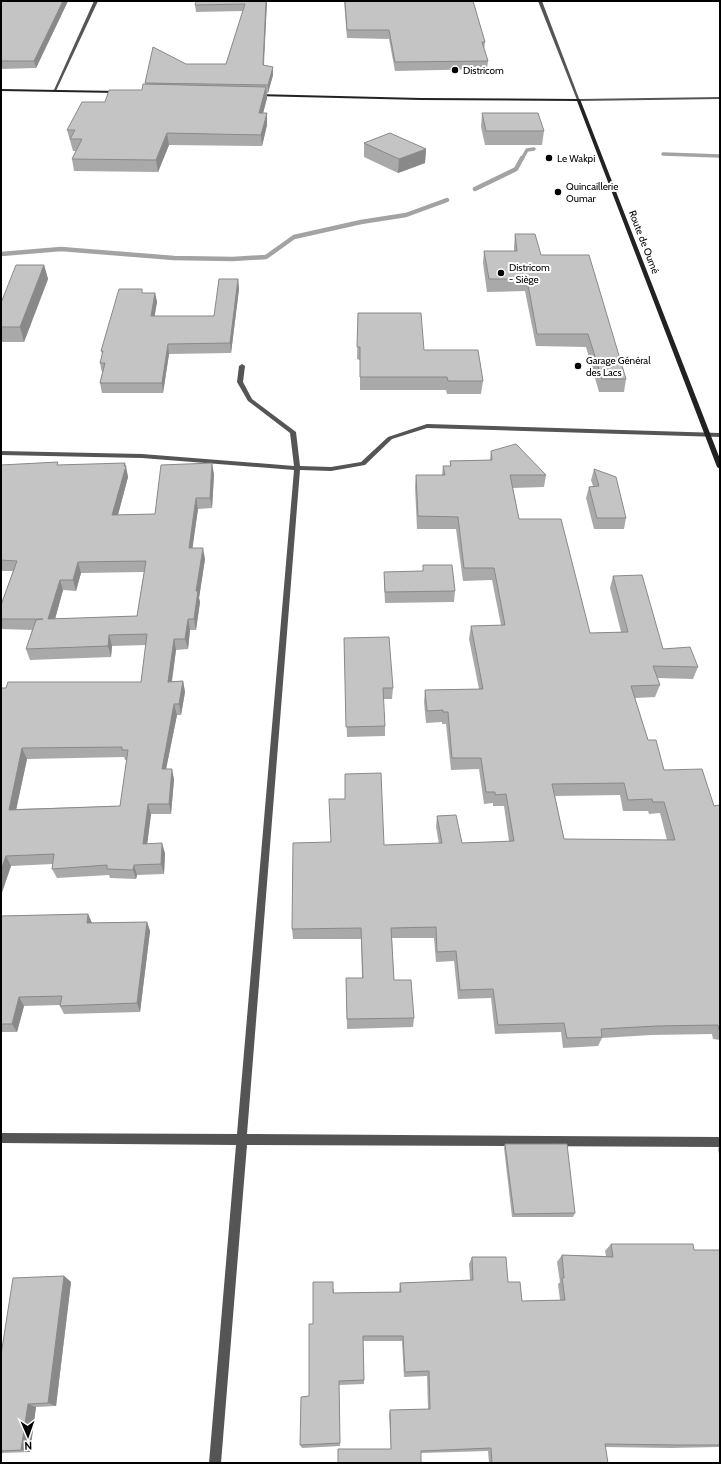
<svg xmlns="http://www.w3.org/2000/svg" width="721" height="1464" viewBox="0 0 721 1464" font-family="Cabin,sans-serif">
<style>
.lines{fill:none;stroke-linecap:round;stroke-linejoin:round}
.stream-far1{stroke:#a3a3a3;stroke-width:3.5}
.stream{stroke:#a3a3a3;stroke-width:4.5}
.minor{fill:#555;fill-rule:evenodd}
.tertiary{fill:#555;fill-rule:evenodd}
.secondary{fill:#222;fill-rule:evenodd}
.wall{fill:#a9a9a9;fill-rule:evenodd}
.shaded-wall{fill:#898989}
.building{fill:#c4c4c4;stroke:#898989;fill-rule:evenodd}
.poi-dot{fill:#000;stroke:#fff;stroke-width:1.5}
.labels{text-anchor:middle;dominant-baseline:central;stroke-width:4;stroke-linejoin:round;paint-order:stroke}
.far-poi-label{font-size:10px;fill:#000;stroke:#fff;text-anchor:start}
.far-street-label{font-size:10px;fill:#000;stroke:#fff}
</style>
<rect width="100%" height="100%" fill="#fff"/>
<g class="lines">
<g class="stream-far1">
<path d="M 663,154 L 720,156"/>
<path d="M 522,159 L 527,150 L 534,149"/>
</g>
<g class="stream">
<path d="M 475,189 L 516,169 L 522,158"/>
<path d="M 1,254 L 61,249 L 174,258 L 233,259 L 266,257 L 294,237 L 361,222 L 406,215 L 447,200"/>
</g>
<g class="minor">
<path d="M 94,1 L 98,1 L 56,91 L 53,92 Z"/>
<path d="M 720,97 L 720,99 L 579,101 L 577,100 L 579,99 Z"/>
<path d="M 242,364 L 245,366 L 243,382 L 252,399 L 296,432 L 300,466 L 331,467 L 361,462 L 388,437 L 427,424 L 720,433 L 720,437 L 427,428 L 392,439 L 365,465 L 331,471 L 300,470 L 247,1134 L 720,1137 L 720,1147 L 247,1145 L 221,1463 L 209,1463 L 236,1145 L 1,1143 L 1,1133 L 237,1134 L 294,470 L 142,458 L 1,455 L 1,451 L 142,454 L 294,466 L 290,433 L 248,401 L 237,382 L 239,366 Z"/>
</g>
<path class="tertiary" d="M 538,1 L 542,1 L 580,101 L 577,100 Z"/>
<g class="secondary">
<path d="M 1,89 L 118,91 L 120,92 L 118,93 L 1,91 Z"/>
<path d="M 256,94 L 421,98 L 580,99 L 720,459 L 720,469 L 717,467 L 577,101 L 421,100 L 255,96 Z"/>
</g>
</g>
<g class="wall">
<path d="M 1,1 L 68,1 L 36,68 L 1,69 Z"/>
<path d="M 196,1 L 313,1 L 267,2 L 264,65 L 273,67 L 273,75 L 268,93 L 267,93 L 267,98 L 263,113 L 267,113 L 267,125 L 262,146 L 169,145 L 158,172 L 74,171 L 72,159 L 76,151 L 73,151 L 67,130 L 105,102 L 142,90 L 145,84 L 145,83 L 186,64 L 226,64 L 243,11 L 196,12 L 195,5 Z"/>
<path d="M 344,1 L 473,1 L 485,42 L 484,50 L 488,61 L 487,69 L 395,71 L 389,39 L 347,38 Z"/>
<path d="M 482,113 L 544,131 L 542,145 L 485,145 L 481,127 Z"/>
<path d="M 364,143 L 426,149 L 425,163 L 398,173 L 364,157 Z"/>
<path d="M 515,234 L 541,255 L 626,379 L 624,392 L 599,392 L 586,347 L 536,346 L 525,291 L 487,292 L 483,263 L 484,251 L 514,251 L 514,247 Z"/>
<path d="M 44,265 L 48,279 L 24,342 L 1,342 L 1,303 Z"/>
<path d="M 238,279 L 239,289 L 231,353 L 169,354 L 163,393 L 102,393 L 100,383 L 102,373 L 100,363 L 102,354 L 101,351 L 143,293 L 155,293 L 157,302 L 154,316 L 214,316 Z"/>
<path d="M 358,313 L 424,350 L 483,381 L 481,394 L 447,394 L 446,390 L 360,390 L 360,360 L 357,359 Z"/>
<path d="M 491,451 L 546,475 L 544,487 L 513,488 L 519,519 L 590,633 L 621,632 L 610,588 L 613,576 L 663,649 L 698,667 L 693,679 L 657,678 L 660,685 L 655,697 L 635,698 L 648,740 L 664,770 L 714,806 L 720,805 L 720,1040 L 713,1039 L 712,1034 L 651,1035 L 602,1038 L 598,1046 L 563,1048 L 561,1032 L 495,1034 L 491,998 L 458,999 L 454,961 L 436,962 L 434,938 L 392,938 L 394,980 L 414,1018 L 413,1027 L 347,1029 L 346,978 L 362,978 L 361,939 L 293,939 L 292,929 L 384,845 L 439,844 L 436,827 L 437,816 L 462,843 L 509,841 L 504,806 L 493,806 L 493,803 L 484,804 L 479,769 L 451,770 L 446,724 L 442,724 L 442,722 L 426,723 L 424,702 L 425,690 L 479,689 L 469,639 L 471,626 L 501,625 L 492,580 L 463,581 L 456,529 L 417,529 L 415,487 L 416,475 L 442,475 L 443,466 L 450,466 L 450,461 L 490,460 ZM 620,795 L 623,811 L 648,811 L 649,814 L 660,813 L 667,840 L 564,839 L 555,796 Z"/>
<path d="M 1,465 L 125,466 L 128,477 L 118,515 L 155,514 L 214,474 L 212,508 L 198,509 L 192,548 L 205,559 L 199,598 L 200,602 L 196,630 L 190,630 L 188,649 L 176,650 L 172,682 L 183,681 L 185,692 L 181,715 L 177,715 L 166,769 L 174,779 L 171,814 L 151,814 L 147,844 L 165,853 L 164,874 L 137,875 L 136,879 L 110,878 L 109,875 L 57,878 L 52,869 L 53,864 L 11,866 L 1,895 L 1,688 L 141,682 L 146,645 L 112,646 L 111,657 L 30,660 L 26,649 L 32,630 L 1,629 L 1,605 L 13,571 L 1,571 ZM 144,572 L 137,616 L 55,619 L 63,590 L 76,591 L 81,573 ZM 124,757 L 125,760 L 127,760 L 120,806 L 16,809 L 27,759 Z"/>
<path d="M 594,469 L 626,518 L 624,529 L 594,529 L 586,498 L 589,487 L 593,486 L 591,480 Z"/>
<path d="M 423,565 L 455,591 L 454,602 L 385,603 L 384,583 L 384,572 L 423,571 Z"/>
<path d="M 344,638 L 393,688 L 392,699 L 383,699 L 385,726 L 385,736 L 347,737 Z"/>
<path d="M 88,914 L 92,923 L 147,922 L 150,931 L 140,1012 L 64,1014 L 60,1006 L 60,1005 L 24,1006 L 17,1032 L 1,1032 L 1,916 Z"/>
<path d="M 505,1144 L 575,1213 L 573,1217 L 512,1217 L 504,1148 Z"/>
<path d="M 720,1146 L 720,1162 L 718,1148 Z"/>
<path d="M 611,1244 L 694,1250 L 720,1250 L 720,1447 L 671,1448 L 605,1447 L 608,1463 L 489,1463 L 488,1451 L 421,1453 L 391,1449 L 389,1414 L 390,1410 L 428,1409 L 427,1376 L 404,1377 L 402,1341 L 363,1341 L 364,1384 L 339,1385 L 340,1446 L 302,1448 L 300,1445 L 309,1396 L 313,1324 L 334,1288 L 334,1293 L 399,1292 L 400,1283 L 470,1280 L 469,1264 L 472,1257 L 508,1282 L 522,1301 L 560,1300 L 558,1284 L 560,1282 L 557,1262 L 562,1255 L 606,1256 L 605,1251 Z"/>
<path d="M 64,1276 L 71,1282 L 56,1406 L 36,1407 L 30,1452 L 1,1453 L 1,1355 Z"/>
</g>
<g class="shaded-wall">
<path d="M 63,1 L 68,1 L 36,68 L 34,61 Z"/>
<path d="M 266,1 L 267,1 L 263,73 L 263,65 Z"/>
<path d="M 273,67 L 273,75 L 268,93 L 268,85 Z"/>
<path d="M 266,87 L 267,98 L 260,125 L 259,113 Z"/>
<path d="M 267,113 L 267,125 L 262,146 L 261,135 Z"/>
<path d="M 167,133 L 169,145 L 158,172 L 156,160 Z"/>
<path d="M 426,149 L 425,163 L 398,173 L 399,159 Z"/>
<path d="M 44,265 L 48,279 L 24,342 L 20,327 Z"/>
<path d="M 238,279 L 239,289 L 231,353 L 230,343 Z"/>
<path d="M 155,293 L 157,302 L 153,326 L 151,316 Z"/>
<path d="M 168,344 L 169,354 L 163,393 L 162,383 Z"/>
<path d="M 125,463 L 126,468 L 126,466 L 128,477 L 115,526 L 112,515 Z"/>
<path d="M 212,463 L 214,474 L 212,508 L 210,498 Z"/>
<path d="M 196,498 L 198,509 L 191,559 L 189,548 Z"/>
<path d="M 203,548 L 205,559 L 199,598 L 200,602 L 196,630 L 194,619 L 196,591 Z"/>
<path d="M 78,562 L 81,573 L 76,591 L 73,580 Z"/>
<path d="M 60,580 L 63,590 L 52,630 L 48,619 Z"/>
<path d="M 188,619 L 190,630 L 188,649 L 185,639 Z"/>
<path d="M 109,635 L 112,646 L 111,657 L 108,646 Z"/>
<path d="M 174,639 L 176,650 L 170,692 L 168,682 Z"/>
<path d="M 183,681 L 185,692 L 181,715 L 179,704 Z"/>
<path d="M 174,704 L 177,715 L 164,779 L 162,769 Z"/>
<path d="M 22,748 L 27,759 L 14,820 L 9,810 Z"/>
<path d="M 172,769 L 174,779 L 171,814 L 169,804 Z"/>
<path d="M 148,804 L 151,814 L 146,854 L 143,844 Z"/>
<path d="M 162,843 L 165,853 L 164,874 L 161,864 Z"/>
<path d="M 6,856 L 11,866 L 1,895 L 1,870 Z"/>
<path d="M 134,865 L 137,875 L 136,879 L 133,870 Z"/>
<path d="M 88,914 L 92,923 L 87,923 Z"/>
<path d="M 147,922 L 150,931 L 140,1012 L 137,1003 Z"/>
<path d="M 19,997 L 24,1006 L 17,1032 L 12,1024 Z"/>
<path d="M 64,1276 L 71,1282 L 56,1406 L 48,1403 Z"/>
<path d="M 28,1404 L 36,1407 L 30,1452 L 21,1450 Z"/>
</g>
<g class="building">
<path d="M 1,1 L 63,1 L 34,61 L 1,61 Z"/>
<path d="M 196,1 L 266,1 L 263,65 L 273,67 L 268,85 L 145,83 L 153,47 L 186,64 L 226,64 L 245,4 L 195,5 Z"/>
<path d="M 345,1 L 473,1 L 485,42 L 482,42 L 488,61 L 395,62 L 389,30 L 347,30 Z"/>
<path d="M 143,84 L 266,87 L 259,113 L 267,113 L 261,135 L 167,133 L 156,160 L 72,159 L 82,139 L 70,139 L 75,130 L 67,130 L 82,102 L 105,102 L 109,90 L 142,90 Z"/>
<path d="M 482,113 L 538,113 L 544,131 L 486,131 Z"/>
<path d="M 390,133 L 426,149 L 399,159 L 364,143 Z"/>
<path d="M 515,234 L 535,234 L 541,255 L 589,255 L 626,379 L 602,379 L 588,334 L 537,334 L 527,279 L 489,279 L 484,251 L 517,251 Z"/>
<path d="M 16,265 L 44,265 L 20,327 L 1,327 L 1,303 Z"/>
<path d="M 219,279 L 238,279 L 230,343 L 168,344 L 162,383 L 100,383 L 105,363 L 100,363 L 103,351 L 101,351 L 119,289 L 142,289 L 142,293 L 155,293 L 151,316 L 214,316 Z"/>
<path d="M 358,313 L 421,313 L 424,350 L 478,350 L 483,381 L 448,381 L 447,377 L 360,377 L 360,347 L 357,347 Z"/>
<path d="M 516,444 L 546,475 L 510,475 L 519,519 L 561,519 L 590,633 L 628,632 L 613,576 L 642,575 L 663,649 L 690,647 L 698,667 L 653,666 L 660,685 L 631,686 L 648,740 L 656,740 L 664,770 L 702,769 L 714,806 L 720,805 L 720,1030 L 719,1030 L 718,1025 L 657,1026 L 601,1029 L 602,1037 L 567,1038 L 564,1023 L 498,1025 L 493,989 L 460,990 L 456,951 L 437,952 L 436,927 L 391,928 L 394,980 L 411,980 L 414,1018 L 347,1019 L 346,978 L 363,978 L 361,928 L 292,929 L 293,843 L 331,842 L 329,799 L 345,799 L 345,774 L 381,773 L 384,845 L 442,843 L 437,816 L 456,815 L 462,843 L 514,841 L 506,794 L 495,795 L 495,792 L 486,792 L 481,758 L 452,758 L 448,712 L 443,712 L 443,710 L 427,711 L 425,690 L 483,689 L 471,626 L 505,625 L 494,568 L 464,568 L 458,517 L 418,516 L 416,475 L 445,475 L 443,466 L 451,466 L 450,461 L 492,460 L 491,451 ZM 624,783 L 628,800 L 652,799 L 653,802 L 664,802 L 675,840 L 564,839 L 552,784 Z"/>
<path d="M 58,462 L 57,465 L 125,463 L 124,466 L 126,466 L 112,515 L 155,514 L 161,465 L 212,463 L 210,498 L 196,498 L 189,548 L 203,548 L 196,591 L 198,591 L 194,619 L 188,619 L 185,639 L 174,639 L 168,682 L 183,681 L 179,704 L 174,704 L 162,769 L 172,769 L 169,804 L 148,804 L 143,844 L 162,843 L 161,864 L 134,865 L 133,870 L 107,869 L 107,865 L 52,869 L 54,854 L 6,856 L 1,870 L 1,688 L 6,688 L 8,682 L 141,682 L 147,634 L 109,635 L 108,646 L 26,649 L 36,620 L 43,619 L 1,619 L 1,605 L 17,561 L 1,560 L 1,465 ZM 146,561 L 137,616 L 48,619 L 60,580 L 73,580 L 78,562 ZM 122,747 L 122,750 L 128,750 L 120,806 L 9,810 L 22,748 Z"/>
<path d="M 594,469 L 616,477 L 626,518 L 597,518 L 589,487 L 599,486 Z"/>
<path d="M 423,565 L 452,565 L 455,591 L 385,592 L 384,572 L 423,571 Z"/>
<path d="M 389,637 L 393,688 L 383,688 L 385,726 L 346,727 L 344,638 Z"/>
<path d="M 88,914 L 87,923 L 147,922 L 137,1003 L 60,1006 L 62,996 L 19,997 L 12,1024 L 1,1024 L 1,916 Z"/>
<path d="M 505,1144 L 567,1144 L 575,1213 L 514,1214 Z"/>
<path d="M 611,1244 L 693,1244 L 694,1250 L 720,1250 L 720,1445 L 678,1445 L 605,1444 L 608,1463 L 492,1463 L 491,1448 L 421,1451 L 421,1463 L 338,1463 L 338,1449 L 391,1449 L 390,1410 L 430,1409 L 429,1371 L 405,1372 L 403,1336 L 363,1336 L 364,1380 L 339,1381 L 340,1443 L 300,1445 L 301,1397 L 309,1396 L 309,1324 L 313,1324 L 313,1282 L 333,1282 L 333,1293 L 401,1292 L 400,1283 L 473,1280 L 472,1257 L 506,1257 L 508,1282 L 520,1282 L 522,1301 L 565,1300 L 562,1278 L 564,1278 L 562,1255 L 613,1257 Z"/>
<path d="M 64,1276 L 48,1403 L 28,1404 L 21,1450 L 1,1451 L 1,1355 L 13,1278 Z"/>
</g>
<g class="poi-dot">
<circle cx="455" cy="70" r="4"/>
<circle cx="549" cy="158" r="4"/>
<circle cx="558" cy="192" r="4"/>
<circle cx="501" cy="273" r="4"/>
<circle cx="578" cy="366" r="4"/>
</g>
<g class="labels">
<g class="far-poi-label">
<text x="463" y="70">Districom</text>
<text x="557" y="158">Le Wakpi</text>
<text x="566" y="186">Quincaillerie<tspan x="566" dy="12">Oumar</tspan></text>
<text x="509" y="267">Districom<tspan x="509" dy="12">- Siège</tspan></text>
<text x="586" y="360">Garage Général<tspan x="586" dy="12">des Lacs</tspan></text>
</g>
<g class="far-street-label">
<text transform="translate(644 242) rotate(69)">Route de Oumé</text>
</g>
</g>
<rect width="721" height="1464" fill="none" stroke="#000000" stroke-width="4"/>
<g transform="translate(28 1436) rotate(178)" stroke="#ffffff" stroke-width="3" paint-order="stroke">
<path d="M0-3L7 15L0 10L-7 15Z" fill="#000000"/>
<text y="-6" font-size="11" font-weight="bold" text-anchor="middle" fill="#000000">N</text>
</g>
</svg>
